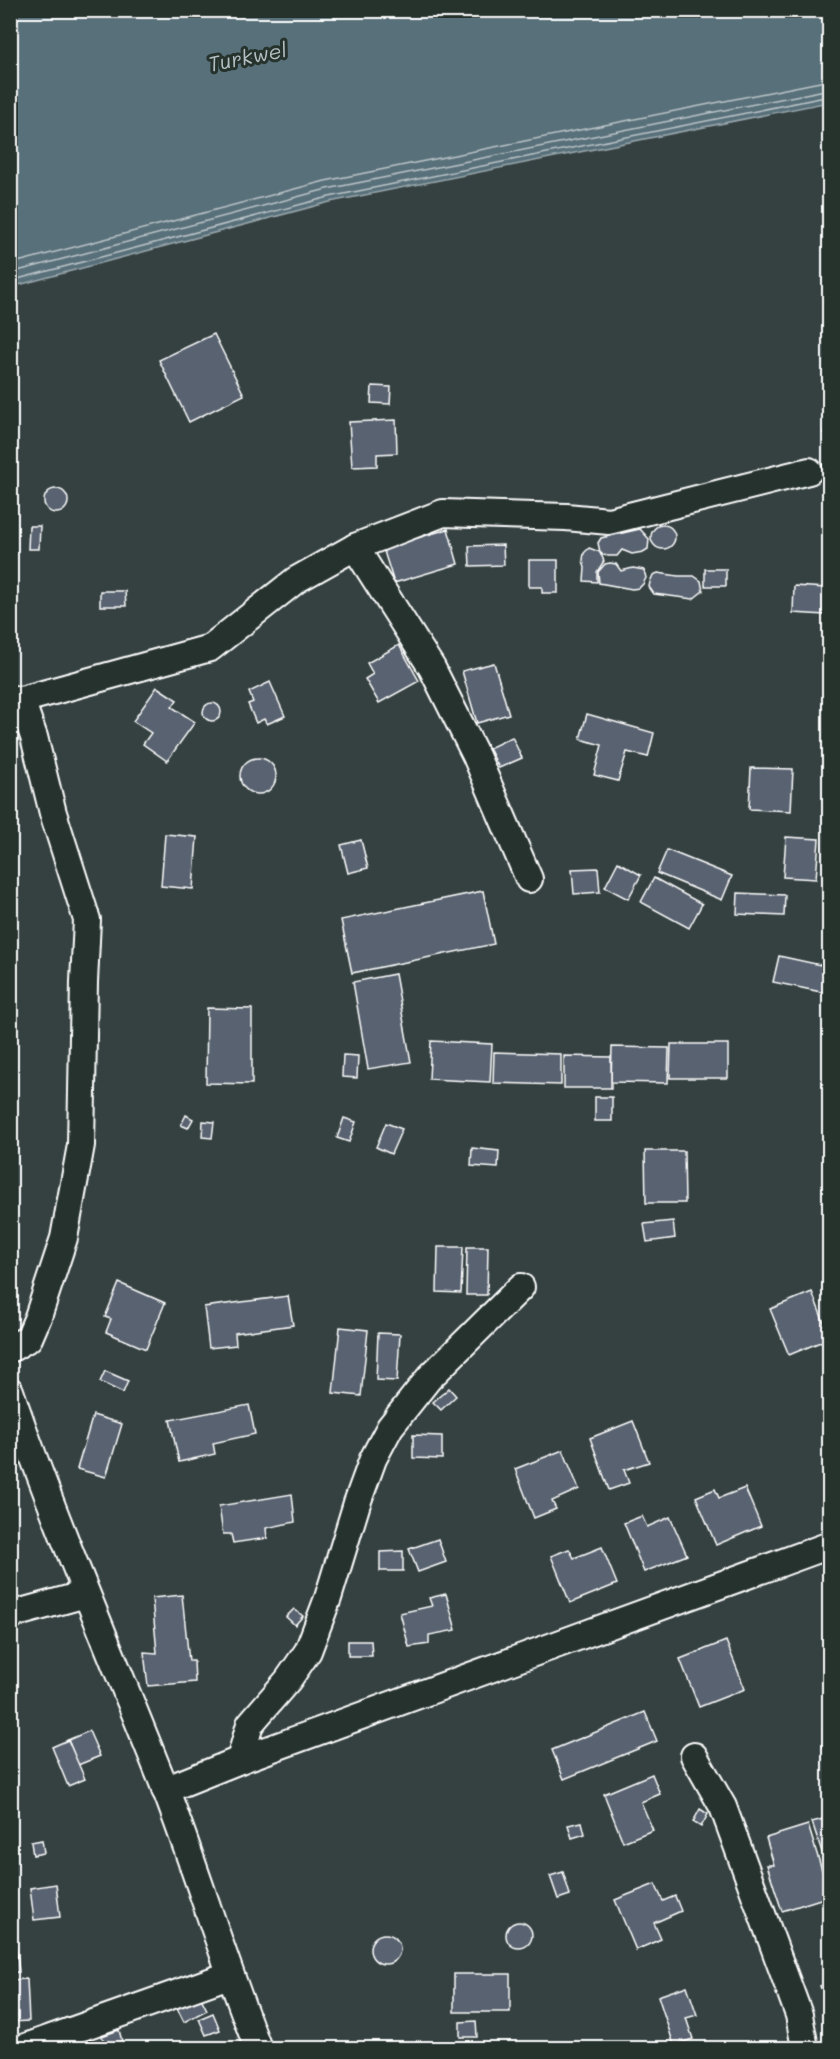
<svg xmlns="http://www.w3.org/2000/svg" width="840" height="2059" viewBox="0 0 840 2059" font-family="Mali,sans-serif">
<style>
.water{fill:#59707a;stroke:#9ba9af;stroke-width:1.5}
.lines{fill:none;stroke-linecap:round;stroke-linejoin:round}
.shore{stroke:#bdc6ca;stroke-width:1.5}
.building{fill:#596270;stroke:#fff;stroke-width:1.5}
.minor-casing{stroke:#fff;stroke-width:30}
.minor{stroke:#26332d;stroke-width:26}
.labels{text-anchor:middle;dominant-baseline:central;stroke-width:6;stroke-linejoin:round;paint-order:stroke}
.water-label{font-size:21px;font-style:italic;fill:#b4bfc3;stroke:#26332d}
</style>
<rect width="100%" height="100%" fill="#354141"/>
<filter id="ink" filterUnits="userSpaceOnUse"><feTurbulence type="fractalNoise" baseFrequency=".0167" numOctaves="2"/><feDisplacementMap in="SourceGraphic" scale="12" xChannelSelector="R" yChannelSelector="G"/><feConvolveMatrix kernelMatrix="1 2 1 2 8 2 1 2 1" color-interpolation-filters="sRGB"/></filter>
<g filter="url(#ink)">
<path class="water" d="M 11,10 L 829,11 L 829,102 L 330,202 L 11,287 Z"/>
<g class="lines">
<g class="shore">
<path d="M 10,264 L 325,181 L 830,80"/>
<path d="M 10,273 L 327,189 L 830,89"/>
<path d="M 10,281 L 329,197 L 830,96"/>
</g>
</g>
<g class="building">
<path d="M 214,334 L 244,395 L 189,422 L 159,360 Z"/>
<path d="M 372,386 L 391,387 L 390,404 L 371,403 Z"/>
<path d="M 830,414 L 830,436 L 823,433 Z"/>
<path d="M 396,420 L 397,453 L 377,454 L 377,466 L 352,467 L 349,422 Z"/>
<circle cx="56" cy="501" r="12"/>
<circle cx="663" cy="537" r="12"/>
<path d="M 29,526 L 40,526 L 39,549 L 28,549 Z"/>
<path d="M 448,529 L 458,564 L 394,583 L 383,548 Z"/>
<path d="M 640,529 L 649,539 L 648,549 L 643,552 L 632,554 L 622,550 L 617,556 L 609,556 L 603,555 L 600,552 L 598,543 L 601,538 Z"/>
<path d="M 503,545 L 504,565 L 470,566 L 469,546 Z"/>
<path d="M 589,548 L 600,552 L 604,561 L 597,572 L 597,582 L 584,581 L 585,568 L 583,560 L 584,553 Z"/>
<path d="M 529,560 L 558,560 L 558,593 L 542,593 L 542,587 L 529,587 Z"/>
<path d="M 610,563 L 616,564 L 621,571 L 633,568 L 644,570 L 646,578 L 643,584 L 639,588 L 632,589 L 599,583 L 598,572 L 605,564 Z"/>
<rect x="705" y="569" width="21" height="17"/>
<path d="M 658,573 L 678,576 L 694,576 L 701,581 L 703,591 L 693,599 L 654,594 L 649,587 L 650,582 L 653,575 Z"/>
<path d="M 794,586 L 826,588 L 825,615 L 793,613 Z"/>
<path d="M 100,591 L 125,591 L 126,606 L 100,606 Z"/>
<path d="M 399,645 L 419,681 L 379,703 L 365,679 L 373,674 L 367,663 Z"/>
<path d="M 494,663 L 509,714 L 477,723 L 462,671 Z"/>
<path d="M 270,682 L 285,716 L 267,724 L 264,719 L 256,723 L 248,704 L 253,702 L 249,692 Z"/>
<path d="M 157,687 L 177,700 L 172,707 L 195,722 L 167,761 L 143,744 L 151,733 L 133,721 Z"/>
<circle cx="212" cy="712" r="9"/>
<path d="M 587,714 L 654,733 L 648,757 L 627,752 L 618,781 L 594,775 L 602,745 L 580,739 Z"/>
<path d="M 512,737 L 522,758 L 499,768 L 489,748 Z"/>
<circle cx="258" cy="776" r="18"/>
<path d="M 751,768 L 793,769 L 791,811 L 749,809 Z"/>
<path d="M 165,834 L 197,837 L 193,889 L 161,886 Z"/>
<path d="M 786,837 L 819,839 L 816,879 L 783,877 Z"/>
<path d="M 361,840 L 368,868 L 348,873 L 341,845 Z"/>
<path d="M 667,850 L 732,876 L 722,900 L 657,873 Z"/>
<path d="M 618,862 L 641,875 L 628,899 L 605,887 Z"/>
<path d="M 598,868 L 600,892 L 574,894 L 572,869 Z"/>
<path d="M 654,878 L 702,904 L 689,928 L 641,902 Z"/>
<path d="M 483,891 L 494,944 L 352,973 L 341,920 Z"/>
<path d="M 738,893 L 785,895 L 784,916 L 737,914 Z"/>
<path d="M 779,956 L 830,967 L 826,993 L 773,982 Z"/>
<path d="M 395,974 L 411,1062 L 368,1069 L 353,982 Z"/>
<path d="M 207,1008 L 252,1009 L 252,1084 L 206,1083 Z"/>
<path d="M 431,1041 L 492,1044 L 490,1082 L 429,1079 Z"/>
<path d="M 671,1044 L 728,1044 L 728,1078 L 670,1078 Z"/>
<path d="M 612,1047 L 669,1048 L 668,1083 L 611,1082 Z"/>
<path d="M 494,1052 L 561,1054 L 561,1085 L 493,1083 Z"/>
<path d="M 343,1055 L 358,1056 L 357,1078 L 342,1077 Z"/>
<path d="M 564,1056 L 611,1057 L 611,1088 L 564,1088 Z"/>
<rect x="595" y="1097" width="17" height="24"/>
<path d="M 186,1115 L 193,1119 L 188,1128 L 181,1125 Z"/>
<path d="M 344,1118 L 356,1122 L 349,1142 L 337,1138 Z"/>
<path d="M 203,1121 L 214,1122 L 212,1138 L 202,1137 Z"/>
<path d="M 386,1123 L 402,1129 L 391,1154 L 376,1147 Z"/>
<path d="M 472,1148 L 499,1151 L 498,1168 L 471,1166 Z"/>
<path d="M 645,1151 L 684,1151 L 685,1203 L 646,1203 Z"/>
<path d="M 673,1221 L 675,1238 L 647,1242 L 644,1224 Z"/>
<path d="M 438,1247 L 463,1247 L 461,1293 L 437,1292 Z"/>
<path d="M 467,1247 L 488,1247 L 487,1295 L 466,1295 Z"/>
<path d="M 119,1283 L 165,1303 L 146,1349 L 106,1332 L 111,1319 L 105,1317 Z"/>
<path d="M 812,1292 L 830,1338 L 789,1355 L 770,1309 Z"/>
<path d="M 288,1296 L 293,1325 L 235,1333 L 236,1345 L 209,1348 L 204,1307 Z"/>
<path d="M 340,1327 L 368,1330 L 361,1396 L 333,1393 Z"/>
<path d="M 378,1333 L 400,1334 L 397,1381 L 376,1380 Z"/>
<path d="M 105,1371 L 128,1381 L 123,1393 L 100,1382 Z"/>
<path d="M 449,1388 L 456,1396 L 441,1410 L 433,1402 Z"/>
<path d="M 249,1405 L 255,1434 L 213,1443 L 215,1454 L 179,1462 L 170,1420 Z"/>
<path d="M 93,1415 L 122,1424 L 106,1477 L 77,1469 Z"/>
<path d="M 633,1421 L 649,1462 L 624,1470 L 629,1483 L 609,1490 L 590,1438 Z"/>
<path d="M 413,1435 L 442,1436 L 442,1459 L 413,1458 Z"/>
<path d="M 563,1450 L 579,1489 L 552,1501 L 556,1509 L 534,1518 L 515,1469 Z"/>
<path d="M 745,1488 L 761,1526 L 716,1545 L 696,1497 L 715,1489 L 719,1498 Z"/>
<path d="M 292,1494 L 295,1522 L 266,1528 L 267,1538 L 233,1543 L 231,1534 L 223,1534 L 219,1506 Z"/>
<path d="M 642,1516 L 647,1527 L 670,1517 L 687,1555 L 644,1572 L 624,1523 Z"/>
<path d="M 438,1539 L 446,1562 L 418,1572 L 409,1549 Z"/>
<path d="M 602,1547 L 617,1584 L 570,1603 L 551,1556 L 569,1549 L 574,1558 Z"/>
<path d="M 403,1551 L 403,1571 L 380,1571 L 380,1552 Z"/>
<path d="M 830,1570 L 830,1585 L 825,1572 Z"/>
<path d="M 446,1594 L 456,1630 L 429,1635 L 429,1644 L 409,1647 L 400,1613 L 432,1606 L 429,1598 Z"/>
<path d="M 182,1595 L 189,1661 L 194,1661 L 195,1682 L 148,1686 L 144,1652 L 157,1653 L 152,1598 Z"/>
<path d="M 294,1609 L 303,1616 L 295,1625 L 286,1617 Z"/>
<path d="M 348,1641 L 371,1641 L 372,1656 L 348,1656 Z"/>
<path d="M 726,1641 L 745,1689 L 699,1707 L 680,1659 Z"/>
<path d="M 10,1689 L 16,1692 L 18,1697 L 16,1702 L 10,1705 Z"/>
<path d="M 645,1712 L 657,1741 L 564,1779 L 552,1750 Z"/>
<path d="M 824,1714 L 830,1714 L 830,1747 L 823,1747 Z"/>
<path d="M 89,1731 L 100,1756 L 78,1765 L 68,1740 Z"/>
<path d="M 68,1740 L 85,1779 L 68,1786 L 52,1747 Z"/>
<path d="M 652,1774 L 660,1794 L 641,1802 L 653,1830 L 623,1842 L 604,1794 Z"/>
<path d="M 700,1809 L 708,1814 L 701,1827 L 693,1822 Z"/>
<path d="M 830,1817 L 830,1866 L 827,1867 L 812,1822 Z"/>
<path d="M 582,1822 L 585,1834 L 572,1838 L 568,1825 Z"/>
<path d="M 808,1825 L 830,1896 L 782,1911 L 767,1865 L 774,1865 L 766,1838 Z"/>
<path d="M 42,1840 L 44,1853 L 33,1855 L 31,1842 Z"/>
<path d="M 563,1872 L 570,1895 L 558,1899 L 550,1876 Z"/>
<path d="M 56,1884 L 60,1917 L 34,1920 L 30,1888 Z"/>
<path d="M 655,1884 L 663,1901 L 675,1896 L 681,1911 L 654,1923 L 661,1939 L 636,1950 L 615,1900 Z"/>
<path d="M 10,1886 L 19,1972 L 10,1973 Z"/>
<circle cx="519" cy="1935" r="13"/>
<circle cx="385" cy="1949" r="15"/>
<rect x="454" y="1974" width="56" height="38"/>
<path d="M 27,1979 L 29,2021 L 10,2022 L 10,1980 Z"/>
<path d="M 830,1982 L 830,2006 L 828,2006 L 820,1986 Z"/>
<path d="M 687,1986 L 697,2015 L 686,2018 L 693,2039 L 674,2045 L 658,1996 Z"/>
<path d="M 200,1996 L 207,2010 L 184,2022 L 177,2008 Z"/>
<path d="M 213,2013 L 220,2030 L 206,2035 L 199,2019 Z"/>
<path d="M 476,2021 L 477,2037 L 460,2037 L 460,2022 Z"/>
<path d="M 119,2030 L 122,2041 L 105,2047 L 102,2036 Z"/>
</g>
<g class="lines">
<defs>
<g id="minor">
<path d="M 355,547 L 432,668 L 476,756 L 529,879"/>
<path d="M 10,699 L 21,700 L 34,737 L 53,813 L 87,920 L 84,982 L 81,1145 L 64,1238 L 38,1317 L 29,1338 L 10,1349"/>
<path d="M 21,700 L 210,648 L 296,580 L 355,547 L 443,513 L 566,517 L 609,521 L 809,471"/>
<path d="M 10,1391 C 56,1526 113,1656 165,1788 C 198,1874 224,1963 258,2048"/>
<path d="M 10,1615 L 86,1594"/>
<path d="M 694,1756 L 723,1807 L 799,2015 L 805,2048"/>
<path d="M 240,1760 L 250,1724 L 288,1680 L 308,1651 L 328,1598 L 357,1503 L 373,1459 L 390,1427 L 429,1378 L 521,1287"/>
<path d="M 165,1790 L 240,1760 L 830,1545"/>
<path d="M 23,2048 L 229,1975"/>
</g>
</defs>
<use href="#minor" class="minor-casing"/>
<use href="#minor" class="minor"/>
</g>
</g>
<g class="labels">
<g class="water-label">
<text transform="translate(247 56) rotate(-11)">Turkwel</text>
</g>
</g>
<rect width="840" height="2059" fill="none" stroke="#26332d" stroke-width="36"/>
<rect x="18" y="18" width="804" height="2023" fill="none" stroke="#fff" stroke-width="2" filter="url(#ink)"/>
</svg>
